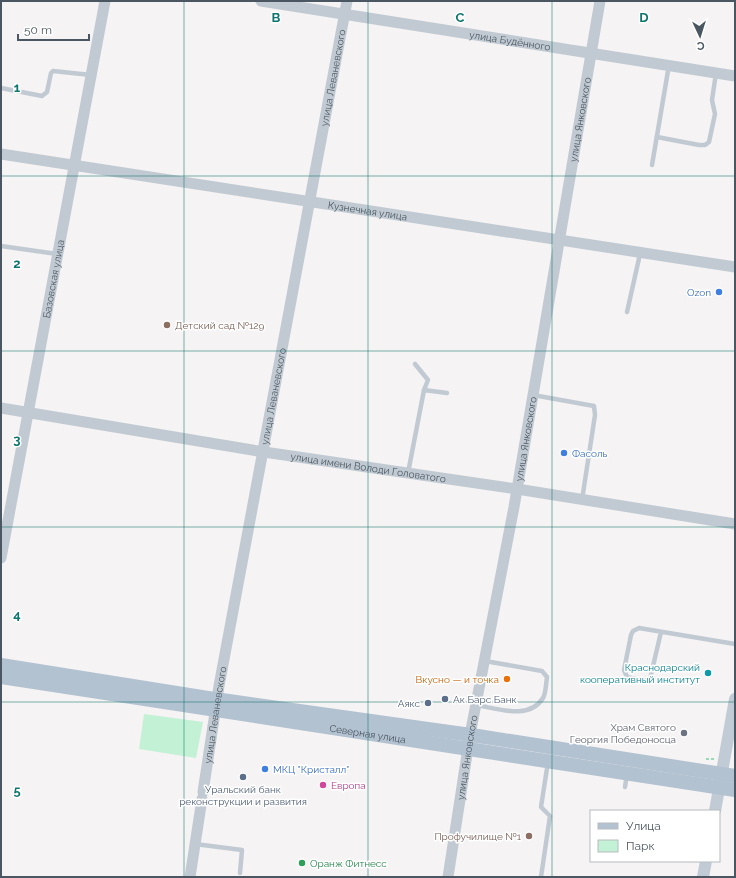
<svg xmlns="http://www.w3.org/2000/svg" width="736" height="878" viewBox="0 0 736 878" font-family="Raleway,sans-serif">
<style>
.green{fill:#c3f1d5}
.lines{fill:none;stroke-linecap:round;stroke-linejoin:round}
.path{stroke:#7ad0a6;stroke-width:1.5;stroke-dasharray:3 2;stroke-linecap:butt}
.service{stroke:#c1cad2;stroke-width:4.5}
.tertiary{stroke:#c1cad2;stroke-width:11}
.secondary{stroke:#c1cbd6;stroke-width:12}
.primary{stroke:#b3c2d1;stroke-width:14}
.grid{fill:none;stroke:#0f766e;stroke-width:1;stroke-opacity:0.55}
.shop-dot{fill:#3f7fe0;stroke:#fff;stroke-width:1.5}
.education-dot{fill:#8d6e63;stroke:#fff;stroke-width:1.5}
.culture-dot{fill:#0f9aa8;stroke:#fff;stroke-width:1.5}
.food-dot{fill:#e8710a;stroke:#fff;stroke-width:1.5}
.service-dot{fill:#5c6f8a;stroke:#fff;stroke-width:1.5}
.worship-dot{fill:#6b7280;stroke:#fff;stroke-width:1.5}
.hotel-dot{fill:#d1479c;stroke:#fff;stroke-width:1.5}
.leisure-dot{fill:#2e9e5b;stroke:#fff;stroke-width:1.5}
.labels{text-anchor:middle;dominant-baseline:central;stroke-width:3;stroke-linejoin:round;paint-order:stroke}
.street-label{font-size:10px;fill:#4a5661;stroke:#fff}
.shop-label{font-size:10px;fill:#366cbe;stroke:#fff;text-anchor:start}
.education-label{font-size:10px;fill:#785e54;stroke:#fff;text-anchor:start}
.culture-label{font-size:10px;fill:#0d838f;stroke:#fff;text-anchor:end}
.food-label{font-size:10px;fill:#c56008;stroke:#fff;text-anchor:end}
.service-label{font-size:10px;fill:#4e5e75;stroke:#fff;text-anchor:start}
.worship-label{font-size:10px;fill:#5b616d;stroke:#fff;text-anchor:end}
.hotel-label{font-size:10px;fill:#b23c85;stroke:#fff;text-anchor:start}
.leisure-label{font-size:10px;fill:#27864d;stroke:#fff;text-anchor:start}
.grid-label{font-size:13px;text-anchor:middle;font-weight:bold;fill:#0f766e;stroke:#fff;stroke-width:3;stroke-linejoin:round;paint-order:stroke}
</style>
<rect width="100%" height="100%" fill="#f5f3f3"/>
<path class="green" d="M 144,714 L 203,722 L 196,758 L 139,749 Z"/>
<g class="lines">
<path class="path" d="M 706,759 L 714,759"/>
<g class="service">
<path d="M 1,88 L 42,96 L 47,92 L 51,73 L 53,71 L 91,75"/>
<path d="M 657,137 L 699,145 L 705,145 L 709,142 L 715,114 L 712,100 L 716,73"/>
<path d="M 652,165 L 669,65"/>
<path d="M 1,246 L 57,254"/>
<path d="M 627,312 L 640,254"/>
<path d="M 415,364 L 428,380 L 424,390"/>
<path d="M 533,395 L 594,406 L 595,415 L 582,500"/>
<path d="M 408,473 L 424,390 L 447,393"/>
<path d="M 661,632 L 650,679 L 643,681 L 627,677 L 624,670 L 631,635 L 633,631 L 639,628 L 735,644"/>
<path d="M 476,705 C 496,708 529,721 543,698 C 546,693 546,683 547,677 L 542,671 L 485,661"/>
<path d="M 625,787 L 627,774"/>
<path d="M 195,844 L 242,850 L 240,873"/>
<path d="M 541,877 L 550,816 L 541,807 L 548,762"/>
</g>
<g class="tertiary">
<path id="s1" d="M 261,1 L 735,76"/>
<path id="s2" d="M 1,154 L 735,267"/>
<path id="s3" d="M 1,408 L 264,452 L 517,489 L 735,524"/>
<path id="s4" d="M 1,558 L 105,1"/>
<path id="s5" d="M 203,792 L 219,686 L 347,1"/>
<path d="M 190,877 L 202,799"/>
<path id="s6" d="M 448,877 L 470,735 L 514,507 L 600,1"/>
</g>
<g class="secondary">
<path d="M 715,811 L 735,699"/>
<path d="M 703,877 L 706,861"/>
</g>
<g class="primary">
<path d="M 1,665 L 208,698 L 478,736 L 735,776"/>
<path id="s7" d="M 1,677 L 735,790"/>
</g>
</g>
<path class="grid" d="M 184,1 L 184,877M 368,1 L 368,877M 552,1 L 552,877M 1,176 L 735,176M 1,351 L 735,351M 1,527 L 735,527M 1,702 L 735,702"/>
<g class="shop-dot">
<circle cx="719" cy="292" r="4"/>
<circle cx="564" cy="453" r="4"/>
<circle cx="265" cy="769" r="4"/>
</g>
<g class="education-dot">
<circle cx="167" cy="325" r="4"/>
<circle cx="529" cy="836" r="4"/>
</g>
<circle class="culture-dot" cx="708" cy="673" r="4"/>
<circle class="food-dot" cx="507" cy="679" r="4"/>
<g class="service-dot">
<circle cx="445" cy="699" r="4"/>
<circle cx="428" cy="703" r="4"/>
<circle cx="243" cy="777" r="4"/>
</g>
<circle class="worship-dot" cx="684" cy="733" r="4"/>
<circle class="hotel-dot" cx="323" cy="785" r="4"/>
<circle class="leisure-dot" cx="302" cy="863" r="4"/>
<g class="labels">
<g class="street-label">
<text stroke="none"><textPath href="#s1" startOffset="252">улица Будённого</textPath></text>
<text stroke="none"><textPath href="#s5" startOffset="726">улица Леваневского</textPath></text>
<text stroke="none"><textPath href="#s6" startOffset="769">улица Янковского</textPath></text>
<text stroke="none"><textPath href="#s2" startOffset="371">Кузнечная улица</textPath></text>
<text stroke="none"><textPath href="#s4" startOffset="284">Базовская улица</textPath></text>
<text stroke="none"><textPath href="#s5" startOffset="402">улица Леваневского</textPath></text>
<text stroke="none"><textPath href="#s6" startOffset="445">улица Янковского</textPath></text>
<text stroke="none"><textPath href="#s3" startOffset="372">улица имени Володи Головатого</textPath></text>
<text stroke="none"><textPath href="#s5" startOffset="78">улица Леваневского</textPath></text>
<text stroke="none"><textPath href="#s7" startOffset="371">Северная улица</textPath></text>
<text stroke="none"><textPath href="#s6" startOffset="121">улица Янковского</textPath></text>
</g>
<g class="shop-label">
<text x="711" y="292" text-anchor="end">Ozon</text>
<text x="572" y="453">Фасоль</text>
<text x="273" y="769">МКЦ "Кристалл"</text>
</g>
<g class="education-label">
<text x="175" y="325">Детский сад №129</text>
<text x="521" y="836" text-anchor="end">Профучилище №1</text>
</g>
<g class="culture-label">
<text x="700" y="667">Краснодарский<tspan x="700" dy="12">кооперативный институт</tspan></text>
</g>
<g class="food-label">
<text x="499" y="679">Вкусно — и точка</text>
</g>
<g class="service-label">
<text x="453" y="699">Ак Барс Банк</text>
<text x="420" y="703" text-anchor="end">Аякс</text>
<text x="243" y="789" text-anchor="middle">Уральский банк<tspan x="243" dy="12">реконструкции и развития</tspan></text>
</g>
<g class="worship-label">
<text x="676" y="727">Храм Святого<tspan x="676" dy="12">Георгия Победоносца</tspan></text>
</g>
<g class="hotel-label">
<text x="331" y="785">Европа</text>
</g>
<g class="leisure-label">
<text x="310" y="863">Оранж Фитнесс</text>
</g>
</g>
<g class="grid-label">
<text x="276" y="22">B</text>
<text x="460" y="22">C</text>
<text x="644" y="22">D</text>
<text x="17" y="92">1</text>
<text x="17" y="268">2</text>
<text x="17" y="444">3</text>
<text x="17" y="619">4</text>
<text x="17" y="795">5</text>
</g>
<rect width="736" height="878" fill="none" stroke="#4a5661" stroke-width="4"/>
<rect x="590" y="810" width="130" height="52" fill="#ffffff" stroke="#b7bbc0"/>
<rect x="598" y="823" width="20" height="6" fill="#b3c2d1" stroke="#b7bbc0"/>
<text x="626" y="830" font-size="12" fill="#4a5661">Улица</text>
<rect x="598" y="840" width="20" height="12" fill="#c3f1d5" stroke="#b7bbc0"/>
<text x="626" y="850" font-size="12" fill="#4a5661">Парк</text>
<g transform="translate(700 36) rotate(176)" stroke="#ffffff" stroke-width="3" paint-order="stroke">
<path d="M0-3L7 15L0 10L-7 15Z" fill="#4a5661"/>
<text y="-6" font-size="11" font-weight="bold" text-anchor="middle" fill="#4a5661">С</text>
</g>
<path d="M18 34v6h71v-6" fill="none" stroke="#4a5661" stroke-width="2"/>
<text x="24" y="34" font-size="12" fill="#4a5661" stroke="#ffffff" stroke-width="3" paint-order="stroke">50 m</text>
</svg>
